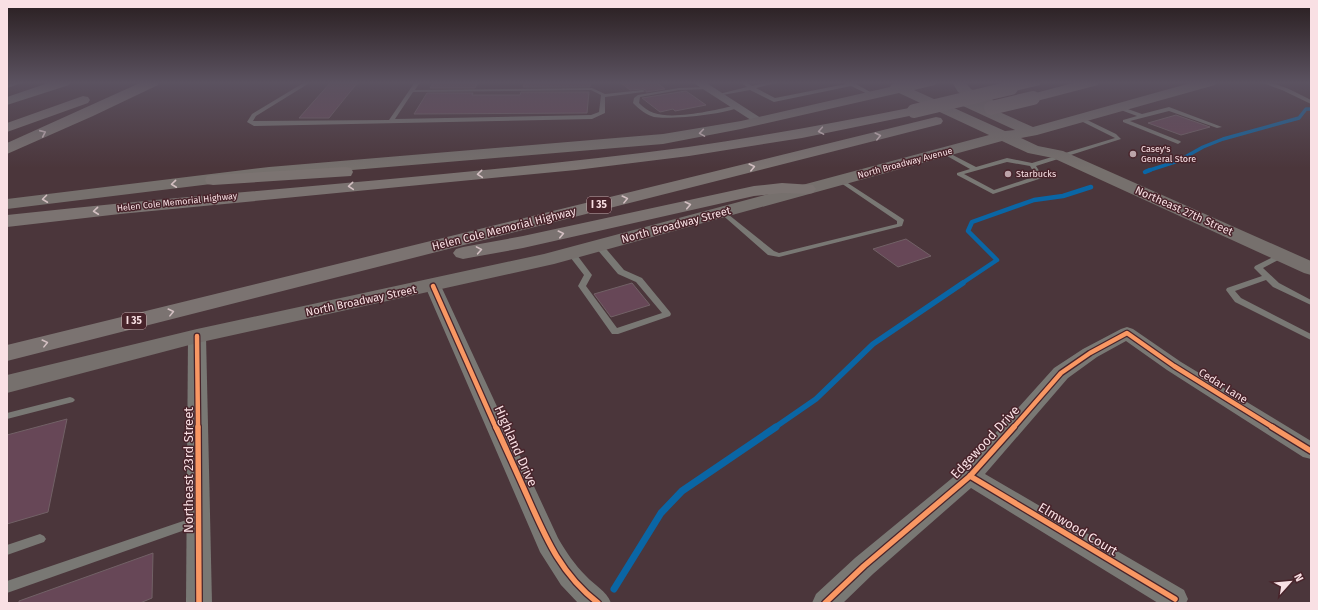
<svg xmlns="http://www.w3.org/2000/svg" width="1318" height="610" viewBox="0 0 1318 610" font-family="'Fira Sans',sans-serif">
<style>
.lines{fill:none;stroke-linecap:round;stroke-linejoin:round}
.stream-far3{stroke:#0a66a5;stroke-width:3.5}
.stream-far2{stroke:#0a66a5;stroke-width:4.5}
.stream-far1{stroke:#0a66a5;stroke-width:5.5}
.stream{stroke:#0a66a5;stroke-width:7}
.building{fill:#674757;stroke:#726166}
.service{fill:#797874;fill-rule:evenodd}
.minor{fill:#797874;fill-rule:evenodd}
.tertiary{fill:#797874;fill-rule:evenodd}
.secondary{fill:#76706d;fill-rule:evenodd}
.motorway{fill:#7b7371;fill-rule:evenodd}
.motorway-bridge{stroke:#7b7371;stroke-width:14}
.cycleway-far1-casing{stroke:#48242b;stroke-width:7}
.cycleway-casing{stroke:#48242b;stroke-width:8}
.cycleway-far1{stroke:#f99763;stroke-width:4.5}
.cycleway{stroke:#f99763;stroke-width:5.5}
.oneway{stroke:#d3bfc2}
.oneway2{stroke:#d2bec0}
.poi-dot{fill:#bca4a9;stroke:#48242b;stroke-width:1.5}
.labels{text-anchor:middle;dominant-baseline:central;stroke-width:3;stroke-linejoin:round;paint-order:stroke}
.far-poi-label{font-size:9px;fill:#f9e0e4;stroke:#48242b;text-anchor:start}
.far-street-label{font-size:9px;fill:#f9e0e4;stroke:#48242b}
.shield{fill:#48242b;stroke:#c4a8ac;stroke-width:1}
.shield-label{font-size:10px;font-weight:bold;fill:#f9e0e4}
.street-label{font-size:11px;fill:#f9e0e4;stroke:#48242b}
.near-street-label{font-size:13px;fill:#f9e0e4;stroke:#48242b}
</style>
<rect width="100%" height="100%" fill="#4b363b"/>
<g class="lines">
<path class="stream-far3" d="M 1147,171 L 1178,161 L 1203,147 L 1223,139 L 1299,118 L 1306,109 L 1311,109"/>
<g class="stream-far2">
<path d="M 1145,172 L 1150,170"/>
<path d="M 961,284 L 997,260 L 968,231 L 972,222 L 1034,200 L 1063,196 L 1091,187"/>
</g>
<path class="stream-far1" d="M 774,428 L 816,399 L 873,344 L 963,283"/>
<path class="stream" d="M 614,589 L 661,513 L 682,491 L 776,427"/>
</g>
<g class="building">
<path d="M 331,82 L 358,82 L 329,118 L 299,118 Z"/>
<path d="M 434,82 L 478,82 L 475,88 L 430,88 Z"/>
<path d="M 525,82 L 591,82 L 590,87 L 523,87 Z"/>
<path d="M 620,82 L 656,82 L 665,89 L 646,92 L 646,90 L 643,89 L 630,90 Z"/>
<path d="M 686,91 L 706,105 L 675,111 L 673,109 L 660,112 L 642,98 Z"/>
<path d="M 521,92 L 589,92 L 587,113 L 414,114 L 427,93 L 473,93 L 472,95 L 520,95 Z"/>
<path d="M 1176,115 L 1210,127 L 1181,135 L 1148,123 Z"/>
<path d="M 906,239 L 931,256 L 898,267 L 873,249 Z"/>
<path d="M 632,283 L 650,305 L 611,317 L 594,294 Z"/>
<path d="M 67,419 L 48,512 L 7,524 L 7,435 Z"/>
<path d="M 153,553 L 152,598 L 140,603 L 19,603 L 19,601 Z"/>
</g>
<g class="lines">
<g class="service">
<path d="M 17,82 L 25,82 L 7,88 L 7,85 Z"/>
<path d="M 305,82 L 311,82 L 256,116 L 253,121 L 389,120 L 415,82 L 420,82 L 415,90 L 592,88 L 605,94 L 643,90 L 645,91 L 643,92 L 605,97 L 605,113 L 592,119 L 254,126 L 247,122 L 252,114 ZM 591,90 L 601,95 L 599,112 L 591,115 L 395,119 L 413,92 Z"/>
<path d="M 740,82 L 746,82 L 752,86 L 770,82 L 780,82 L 756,88 L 775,98 L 846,84 L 845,82 L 852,82 L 876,95 L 872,96 L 851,86 L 774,102 L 750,90 L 717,96 L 715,95 L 747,87 Z"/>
<path d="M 783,82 L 788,82 L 788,83 L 786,84 Z"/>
<path d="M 1260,82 C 1278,82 1295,92 1311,100 L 1311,104 L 1282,90 Z"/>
<path d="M 706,87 L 708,87 L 708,89 L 679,90 L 640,97 L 639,103 C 643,107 648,111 654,113 C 674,120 716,110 737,105 L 740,107 C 727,114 669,120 654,117 C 646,115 639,109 633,103 L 634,98 L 638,95 L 679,88 Z"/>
<path d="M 1118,107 L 1122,107 L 1142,114 L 1169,107 L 1222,127 L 1217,128 L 1169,111 L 1130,121 L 1180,141 L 1181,142 L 1178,144 L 1123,122 L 1123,120 L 1137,116 L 1118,109 Z"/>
<path d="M 1081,117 L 1116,134 L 1121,139 L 1036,166 L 1043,177 L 1042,178 L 993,194 L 957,175 L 957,173 L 970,169 L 940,152 L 945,151 L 976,167 L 1007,158 L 1032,163 L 1115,138 L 1079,120 L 1079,118 ZM 1007,162 L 1030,166 L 1036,176 L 994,190 L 964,174 Z"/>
<path d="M 840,178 L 903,219 L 904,220 L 902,226 L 779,257 L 768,255 L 719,212 L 722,210 L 724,211 L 774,251 L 779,253 L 897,224 L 897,221 L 838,181 L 838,179 Z"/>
<path d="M 596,244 L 602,244 L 624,270 L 642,278 L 670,312 L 671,314 L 670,316 L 618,334 L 612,334 L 578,286 L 584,275 L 567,253 L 568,251 L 574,251 L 592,275 L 586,286 L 617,328 L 662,313 L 636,282 L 618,274 L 596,248 L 595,246 Z"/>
<path d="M 1279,254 L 1285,254 L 1286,256 L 1263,268 L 1279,283 L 1311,300 L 1311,305 L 1273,287 L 1266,280 L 1235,291 L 1241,298 L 1311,334 L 1311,340 L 1235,302 L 1226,290 L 1227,288 L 1262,276 L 1254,268 L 1255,266 Z"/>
<path d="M 70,397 L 73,398 L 75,400 L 73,402 L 7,419 L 7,413 Z"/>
<path d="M 195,517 L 199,519 L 201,522 L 199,525 L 7,593 L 7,581 Z"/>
<path d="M 40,534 L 44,536 L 46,539 L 44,542 L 7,555 L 7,545 Z"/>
</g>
<g class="minor">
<path d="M 692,82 L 705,82 L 764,120 L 762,122 L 754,122 Z"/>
<path d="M 433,281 L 439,283 L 441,286 L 558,538 C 566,552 575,565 586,576 C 595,586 606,590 611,603 L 578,603 L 561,585 L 540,552 L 425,286 L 427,283 Z"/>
<path d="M 1127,327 L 1133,329 L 1181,362 L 1311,441 L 1311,459 L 1303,457 L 1167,370 L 1126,341 L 1097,357 L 1068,378 L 985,474 L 1184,590 L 1188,599 L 1186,603 L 1158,603 L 971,488 L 873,574 L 843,603 L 812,603 L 816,594 L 855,558 L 962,470 L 1054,368 L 1083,349 L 1121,329 Z"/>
<path d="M 197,330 L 203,332 L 206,336 L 212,603 L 186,603 L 188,336 L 191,332 Z"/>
</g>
<path class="tertiary" d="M 51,82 L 71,82 L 69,85 L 7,105 L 7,97 Z"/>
<path class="secondary" d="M 911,82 L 936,82 L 935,85 L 914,90 L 1005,131 L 1015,130 L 963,106 L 961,103 L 963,100 L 968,99 L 958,92 L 952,82 L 965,82 L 971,89 L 992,99 L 994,102 L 992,105 L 986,106 L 1033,127 L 1194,82 L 1216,82 L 1215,85 L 1037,135 L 1021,138 L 1038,146 L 1063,151 L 1311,261 L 1311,275 L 1304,273 L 1053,158 L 1028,153 L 1002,141 L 554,264 L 197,343 L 7,393 L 7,375 L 197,329 L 544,254 L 989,135 L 899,93 L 741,129 L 663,144 L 269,177 L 7,209 L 7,199 L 269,167 L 663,134 L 741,121 L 890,87 L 892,84 C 899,83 904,84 911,82 Z"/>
<g class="motorway">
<path d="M 142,82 L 159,82 L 158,85 L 93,116 L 7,154 L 7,143 Z"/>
<path d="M 1018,82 L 1041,82 L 1040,85 L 1011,92 L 1006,91 L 1004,88 L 1006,85 Z"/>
<path d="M 1077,82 L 1099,82 L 1098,85 L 1033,102 L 1028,101 L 1026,98 L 1028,95 Z"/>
<path d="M 83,96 L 88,97 L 90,100 L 88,103 L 7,132 L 7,123 Z"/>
<path d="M 914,107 L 919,108 L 921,111 L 919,114 L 802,138 L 689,156 L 576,170 L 120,214 L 7,227 L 7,215 C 234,190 462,177 688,147 C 764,136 839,122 914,107 Z"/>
<path d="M 936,117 L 941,118 L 943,121 L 941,124 L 7,361 L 7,345 Z"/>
<path d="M 345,167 L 351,168 L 353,172 L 351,176 L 213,185 L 207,184 L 205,180 L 207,176 L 213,175 Z"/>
<path d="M 782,183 L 813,185 L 816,189 L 813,193 L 807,194 L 782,193 L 754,196 L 523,248 L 463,259 L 456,257 L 453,253 L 456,249 L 463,247 L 523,236 L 754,186 Z"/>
</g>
<g class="motorway-bridge">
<path d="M 991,108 L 1033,98"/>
<path d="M 914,111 L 1011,88"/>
</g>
<defs>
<g id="cycleway-far1">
<path d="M 433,286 L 496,428"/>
<path d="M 197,336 L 198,428"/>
<path d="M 1013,428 L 1061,373 L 1090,353 L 1127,333 L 1174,366 L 1274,428"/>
</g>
<g id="cycleway">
<path d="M 198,427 L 199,603"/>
<path d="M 496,427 C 507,451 518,475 529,500 C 547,541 562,575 598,603"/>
<path d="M 1272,427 L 1311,451"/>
<path d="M 970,476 L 1175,599"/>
<path d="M 825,603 L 864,566 L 970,476 L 1014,427"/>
</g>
</defs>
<use href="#cycleway-far1" class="cycleway-far1-casing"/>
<use href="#cycleway" class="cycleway-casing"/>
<use href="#cycleway-far1" class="cycleway-far1"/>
<use href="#cycleway" class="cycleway"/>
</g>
<defs><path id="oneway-chevron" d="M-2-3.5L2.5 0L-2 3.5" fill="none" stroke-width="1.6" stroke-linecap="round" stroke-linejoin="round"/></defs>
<g class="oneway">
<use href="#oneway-chevron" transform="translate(821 131) rotate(170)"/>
<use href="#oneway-chevron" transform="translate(43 133) rotate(-24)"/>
<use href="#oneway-chevron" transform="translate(878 136) rotate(-14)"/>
<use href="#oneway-chevron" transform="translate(752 167) rotate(-14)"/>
<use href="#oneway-chevron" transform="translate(480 174) rotate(175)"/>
<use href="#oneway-chevron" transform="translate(351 186) rotate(175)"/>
<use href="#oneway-chevron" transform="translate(625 199) rotate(-14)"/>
<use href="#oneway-chevron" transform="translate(688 205) rotate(-13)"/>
<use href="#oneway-chevron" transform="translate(96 211) rotate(174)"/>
<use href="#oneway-chevron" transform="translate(561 234) rotate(-13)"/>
<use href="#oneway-chevron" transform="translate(479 250) rotate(-10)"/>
<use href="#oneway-chevron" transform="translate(171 312) rotate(-14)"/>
<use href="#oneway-chevron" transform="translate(45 343) rotate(-14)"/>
</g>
<g class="oneway2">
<use href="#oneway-chevron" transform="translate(702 133) rotate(171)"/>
<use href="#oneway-chevron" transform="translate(174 184) rotate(174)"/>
<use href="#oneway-chevron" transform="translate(45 199) rotate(173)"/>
</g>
<linearGradient id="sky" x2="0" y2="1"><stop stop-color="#291e20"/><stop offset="0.49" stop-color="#5b5260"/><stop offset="1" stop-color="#5b5260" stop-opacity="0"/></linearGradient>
<rect width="1318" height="168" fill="url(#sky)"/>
<g class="poi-dot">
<circle cx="1133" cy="154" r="4"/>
<circle cx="1008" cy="174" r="4"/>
</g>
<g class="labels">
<g class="far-poi-label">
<text x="1141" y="149">Casey's<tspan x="1141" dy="10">General Store</tspan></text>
<text x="1016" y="174">Starbucks</text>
</g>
<g class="far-street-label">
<text transform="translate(905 163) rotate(-15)">North Broadway Avenue</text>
<text transform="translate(177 202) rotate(-6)">Helen Cole Memorial Highway</text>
</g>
<g class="shield">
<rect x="587" y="197" width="24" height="16" rx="3"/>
<rect x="122" y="313" width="24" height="16" rx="3"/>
</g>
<g class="shield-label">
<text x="599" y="205">I 35</text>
<text x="134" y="321">I 35</text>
</g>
<g class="street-label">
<text transform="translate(1184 211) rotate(24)">Northeast 27th Street</text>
<text transform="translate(676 225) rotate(-15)">North Broadway Street</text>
<text transform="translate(504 229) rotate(-14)">Helen Cole Memorial Highway</text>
<text transform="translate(361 301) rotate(-12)">North Broadway Street</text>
<text transform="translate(1223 386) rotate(32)">Cedar Lane</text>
</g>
<g class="near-street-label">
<text transform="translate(985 442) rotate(-47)">Edgewood Drive</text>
<text transform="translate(516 446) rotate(66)">Highland Drive</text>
<text transform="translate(188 470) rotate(-90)">Northeast 23rd Street</text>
<text transform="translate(1078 529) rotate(31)">Elmwood Court</text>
</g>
</g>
<rect width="1318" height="610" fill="none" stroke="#f9e0e4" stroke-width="16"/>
<g transform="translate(1290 582) rotate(63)" stroke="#48242b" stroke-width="3" paint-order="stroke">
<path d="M0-3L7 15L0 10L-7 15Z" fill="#f9e0e4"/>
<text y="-6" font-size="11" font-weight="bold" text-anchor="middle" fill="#f9e0e4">N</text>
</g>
</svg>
